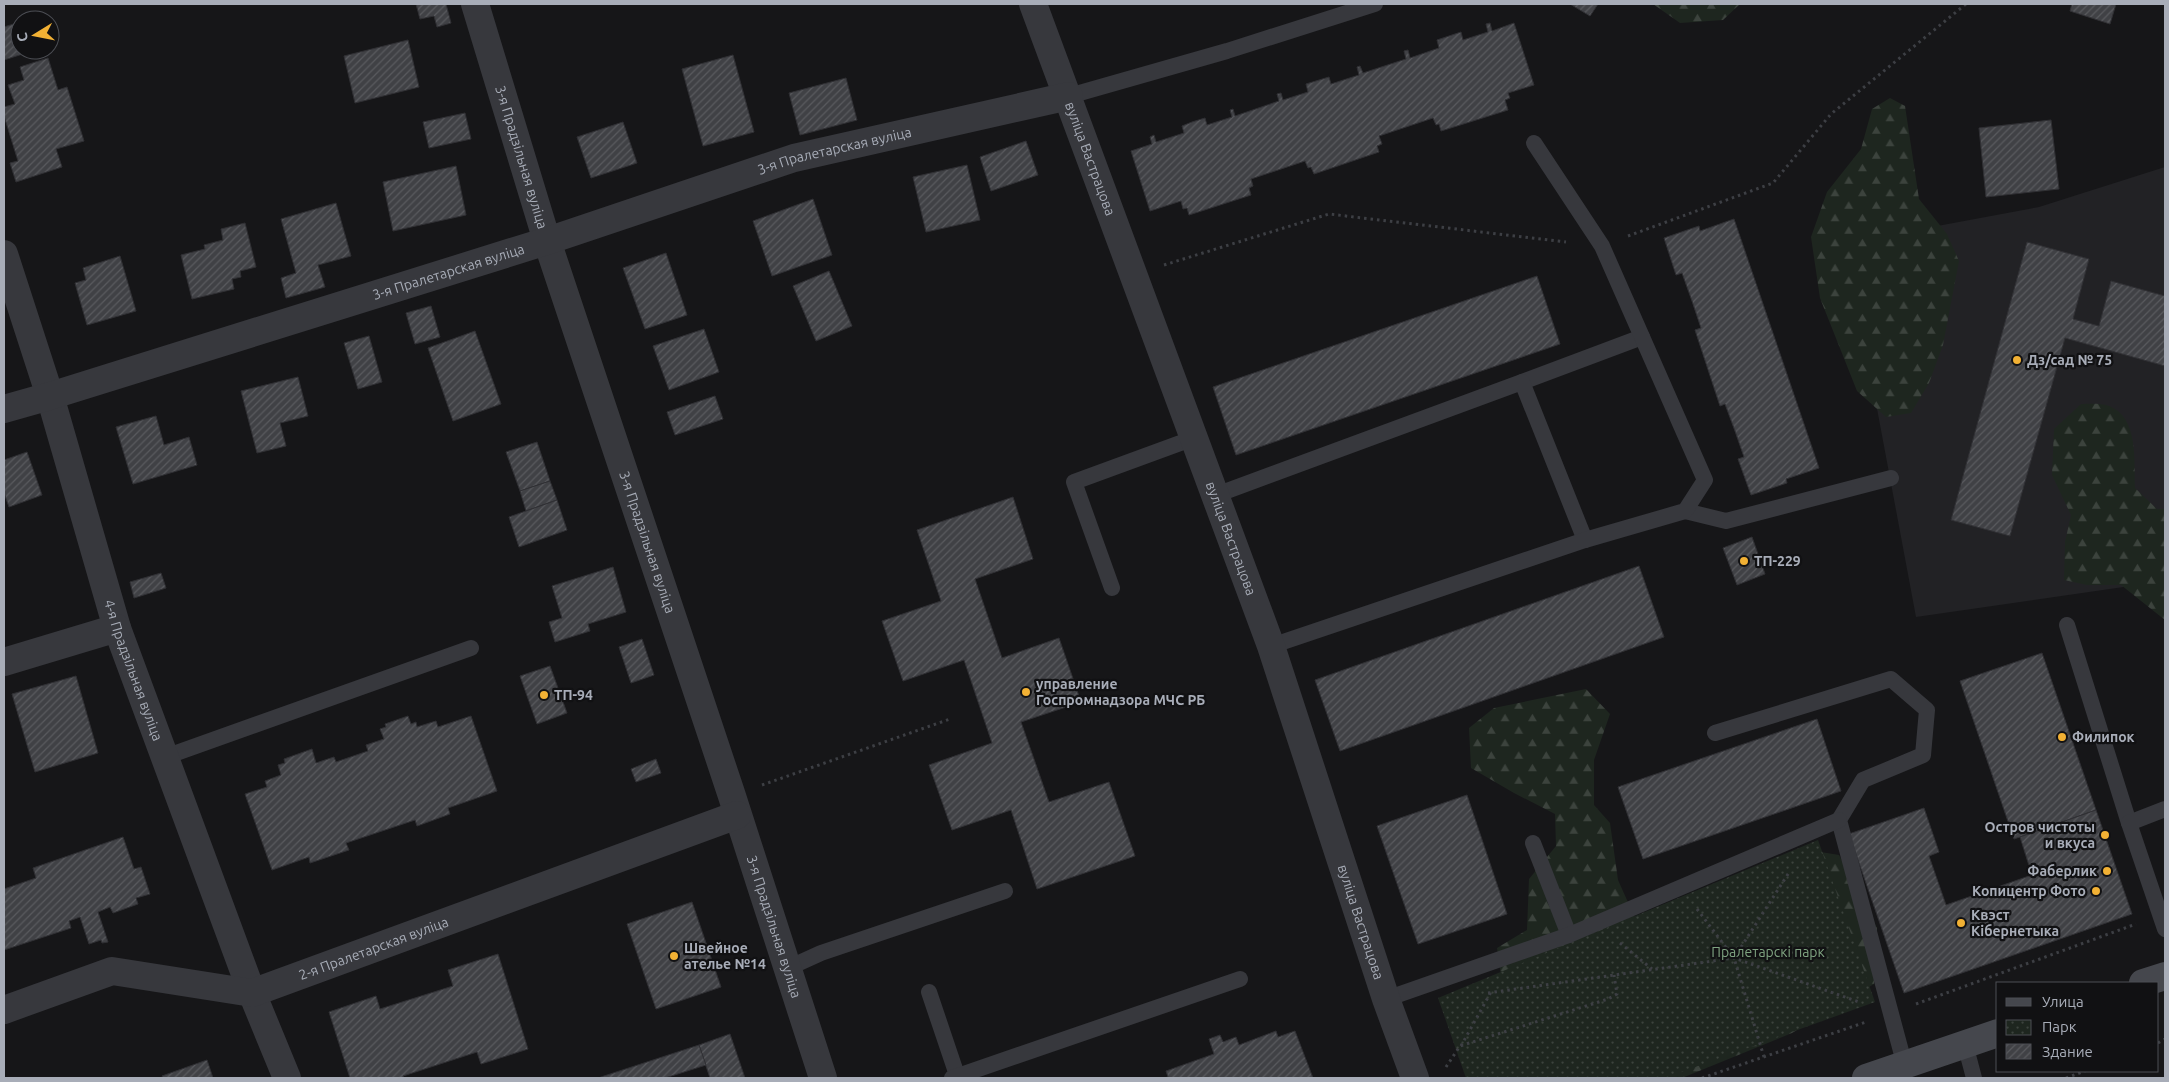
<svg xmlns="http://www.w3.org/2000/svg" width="2169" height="1082" viewBox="0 0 2169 1082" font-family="Ubuntu,sans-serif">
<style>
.built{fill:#222225}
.forest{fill:url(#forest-firs)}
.park{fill:url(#park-dots)}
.building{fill:url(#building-hatch);stroke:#303034}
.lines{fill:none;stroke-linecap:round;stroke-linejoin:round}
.path{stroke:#3d3f44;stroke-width:3;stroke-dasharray:2.5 4;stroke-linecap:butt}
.service{stroke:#37383d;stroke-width:16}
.minor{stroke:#37383d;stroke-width:28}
.secondary{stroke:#45474d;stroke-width:28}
.poi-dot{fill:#f2b134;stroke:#111113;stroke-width:2}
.labels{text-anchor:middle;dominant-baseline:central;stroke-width:4.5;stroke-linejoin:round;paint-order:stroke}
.street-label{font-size:14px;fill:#a8adb8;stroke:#111113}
.poi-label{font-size:14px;font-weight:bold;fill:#a8adb8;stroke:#111113;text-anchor:start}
.park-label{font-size:14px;fill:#7fa381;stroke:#111113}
</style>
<defs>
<pattern id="forest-firs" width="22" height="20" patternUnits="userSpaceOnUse" patternTransform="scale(1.25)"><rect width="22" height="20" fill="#1e261f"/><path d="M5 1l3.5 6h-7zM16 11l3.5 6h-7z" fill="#3c433d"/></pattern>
<pattern id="park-dots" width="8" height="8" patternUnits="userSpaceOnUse" patternTransform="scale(1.25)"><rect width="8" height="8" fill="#1e261f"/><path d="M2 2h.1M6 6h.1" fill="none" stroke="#3c433d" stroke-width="1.8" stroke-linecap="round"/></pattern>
<pattern id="building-hatch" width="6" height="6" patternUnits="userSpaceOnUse" patternTransform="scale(1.25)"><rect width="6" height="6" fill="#404145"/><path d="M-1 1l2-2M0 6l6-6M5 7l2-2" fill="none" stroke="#595a5e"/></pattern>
</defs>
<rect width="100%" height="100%" fill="#161618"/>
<path class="built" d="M 2165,167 L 2165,581 L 1916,617 L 1846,243 L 2039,207 Z"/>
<g class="forest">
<path d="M 1653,4 L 1740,4 L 1723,20 L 1680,23 Z"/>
<path d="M 1890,98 L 1905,106 L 1919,199 L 1947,234 L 1959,261 L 1943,345 L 1929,383 L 1911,413 L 1886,417 L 1857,391 L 1820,298 L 1811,237 L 1827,192 L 1861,149 L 1872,109 Z"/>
<path d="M 2081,404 C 2089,404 2101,403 2109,406 C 2139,417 2134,462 2135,488 L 2157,509 L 2165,509 L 2165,620 L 2121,585 L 2087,585 L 2064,580 L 2065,542 L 2071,515 L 2052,475 L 2054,429 Z"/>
<path d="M 1586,689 L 1610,714 L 1594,760 L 1594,805 L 1610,823 L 1618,880 L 1635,918 L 1808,850 L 1839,855 L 1877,928 L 1874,984 L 1792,1033 L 1682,1078 L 1590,1078 L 1502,982 L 1497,948 L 1527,930 L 1529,879 L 1556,846 L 1555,814 L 1514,793 L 1471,768 L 1469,728 L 1494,708 Z"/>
</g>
<path class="park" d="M 1818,840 L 1875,1002 L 1665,1078 L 1466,1078 L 1438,998 Z"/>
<g class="building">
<path d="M 416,4 L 446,4 L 451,23 L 437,27 L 434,16 L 420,19 Z"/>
<path d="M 1570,4 L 1598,4 L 1590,16 Z"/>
<path d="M 2072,4 L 2116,4 L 2110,24 L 2070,11 Z"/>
<path d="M 20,22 L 20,50 L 35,50 L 4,60 L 4,27 Z"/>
<path d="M 1490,23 L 1492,31 L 1514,23 L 1534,85 L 1508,93 L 1510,98 L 1505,100 L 1508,110 L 1441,131 L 1439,124 L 1436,125 L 1433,118 L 1379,136 L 1382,144 L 1377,146 L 1379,152 L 1314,174 L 1311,167 L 1308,168 L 1305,161 L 1251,179 L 1253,186 L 1249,188 L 1251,195 L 1189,215 L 1187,208 L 1183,209 L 1181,201 L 1150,211 L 1131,151 L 1152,144 L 1150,137 L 1154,135 L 1156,142 L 1184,133 L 1182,126 L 1192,122 L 1205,118 L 1207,125 L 1232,117 L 1230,110 L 1233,109 L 1235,116 L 1279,101 L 1277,94 L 1281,93 L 1283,100 L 1308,92 L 1306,84 L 1329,77 L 1331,84 L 1359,75 L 1357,67 L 1360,66 L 1363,73 L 1406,59 L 1404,51 L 1408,50 L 1410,58 L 1439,48 L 1437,40 L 1461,32 L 1463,40 L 1488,32 L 1486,24 Z"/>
<path d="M 408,40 L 419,87 L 355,103 L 344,56 Z"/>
<path d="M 733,55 L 754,132 L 703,146 L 682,69 Z"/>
<path d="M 48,58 L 58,90 L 67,87 L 84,141 L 56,149 L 62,167 L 16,182 L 10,163 L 18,161 L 4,116 L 4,107 L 15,104 L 8,85 L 24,80 L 20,67 Z"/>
<path d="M 846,78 L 857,120 L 800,135 L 789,93 Z"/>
<path d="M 465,113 L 471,139 L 429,148 L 423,122 Z"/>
<path d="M 2051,120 L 2059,189 L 1986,197 L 1979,128 Z"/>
<path d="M 623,122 L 637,163 L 591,178 L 577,137 Z"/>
<path d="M 1026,141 L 1038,175 L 991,191 L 980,157 Z"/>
<path d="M 967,165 L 980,220 L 926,232 L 913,177 Z"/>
<path d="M 456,166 L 466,215 L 393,231 L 383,182 Z"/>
<path d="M 813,199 L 832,255 L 772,276 L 753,221 Z"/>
<path d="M 336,203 L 351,256 L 318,265 L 325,287 L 286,298 L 281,278 L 296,273 L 281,219 Z"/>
<path d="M 1734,219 L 1819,468 L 1786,479 L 1787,483 L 1751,495 L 1738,459 L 1744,457 L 1735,431 L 1725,404 L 1720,406 L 1695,330 L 1701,328 L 1692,301 L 1682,273 L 1676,275 L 1664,238 L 1699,226 L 1700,231 Z"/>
<path d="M 245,223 L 256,267 L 240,271 L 241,277 L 232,279 L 234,289 L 192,299 L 181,255 L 205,249 L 204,245 L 223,240 L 221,229 Z"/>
<path d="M 2027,242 L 2089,259 L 2073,319 L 2099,326 L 2111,281 L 2165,296 L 2165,366 L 2065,338 L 2010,536 L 1951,520 Z"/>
<path d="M 666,253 L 687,315 L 645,329 L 623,268 Z"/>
<path d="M 120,256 L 136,311 L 87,325 L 75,283 L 86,280 L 83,268 Z"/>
<path d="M 829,271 L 852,326 L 816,341 L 793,286 Z"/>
<path d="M 1537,276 L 1560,344 L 1236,455 L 1213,387 Z"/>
<path d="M 431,306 L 440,337 L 415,344 L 406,313 Z"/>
<path d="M 704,329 L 719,372 L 669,390 L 653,346 Z"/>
<path d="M 475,331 L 501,404 L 453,421 L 428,348 Z"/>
<path d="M 369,336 L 382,382 L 358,389 L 344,343 Z"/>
<path d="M 298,377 L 308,416 L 280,423 L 286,446 L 257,453 L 241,391 Z"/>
<path d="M 715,396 L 723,419 L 675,435 L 667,412 Z"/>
<path d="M 156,416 L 164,445 L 189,437 L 197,465 L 133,484 L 116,427 Z"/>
<path d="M 537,442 L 550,481 L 520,491 L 506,452 Z"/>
<path d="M 27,452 L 42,495 L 9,507 L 4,493 L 4,460 Z"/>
<path d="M 550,481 L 557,500 L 526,511 L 520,491 Z"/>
<path d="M 1013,497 L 1033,559 L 975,579 L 1002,658 L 1059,638 L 1081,702 L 1021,722 L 1049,802 L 1109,782 L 1135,856 L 1037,889 L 1011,810 L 952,830 L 929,765 L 992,743 L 964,660 L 903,681 L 882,621 L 941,601 L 917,530 Z"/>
<path d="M 557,500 L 567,530 L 519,547 L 509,517 Z"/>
<path d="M 1752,537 L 1765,574 L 1737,585 L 1723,548 Z"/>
<path d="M 1639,566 L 1664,637 L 1340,751 L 1315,680 Z"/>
<path d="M 613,567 L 626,612 L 588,624 L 590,631 L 555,642 L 549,622 L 562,618 L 552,586 Z"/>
<path d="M 161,573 L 166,588 L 134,598 L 130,582 Z"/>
<path d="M 642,639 L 654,675 L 631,683 L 619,647 Z"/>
<path d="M 2042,653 L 2096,810 L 2014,839 L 1960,681 Z"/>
<path d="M 550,666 L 567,713 L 537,724 L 520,676 Z"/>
<path d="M 76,676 L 98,753 L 35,772 L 12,694 Z"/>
<path d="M 408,716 L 411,724 L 416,722 L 417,727 L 436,721 L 438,727 L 471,716 L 497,791 L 448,808 L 450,814 L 417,826 L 415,820 L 346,843 L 349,850 L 310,863 L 309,857 L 272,870 L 245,794 L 267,787 L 265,781 L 281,775 L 278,765 L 285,763 L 284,759 L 312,749 L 316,763 L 334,757 L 336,762 L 368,751 L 366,745 L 384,739 L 380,729 L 386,727 L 385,724 Z"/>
<path d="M 1817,719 L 1841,791 L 1643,859 L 1618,787 Z"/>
<path d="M 656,759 L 661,773 L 636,782 L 631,769 Z"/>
<path d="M 1467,795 L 1507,914 L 1418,944 L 1377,826 Z"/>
<path d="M 1924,808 L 1939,852 L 1929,856 L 1946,905 L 2032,875 L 2020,837 L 2096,810 L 2132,914 L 1904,993 L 1849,834 Z"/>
<path d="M 123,837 L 134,869 L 141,867 L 150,894 L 136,898 L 138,904 L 113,913 L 110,907 L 98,912 L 108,942 L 102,943 L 101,940 L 89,944 L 80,917 L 69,921 L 71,928 L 4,950 L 4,889 L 36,878 L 33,868 Z"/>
<path d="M 692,902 L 721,987 L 656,1009 L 627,924 Z"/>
<path d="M 498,954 L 528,1049 L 481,1064 L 477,1052 L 403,1076 L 404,1078 L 350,1078 L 329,1012 L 376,996 L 380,1009 L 453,986 L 448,970 Z"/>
<path d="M 1276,1031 L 1278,1037 L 1295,1031 L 1313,1078 L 1164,1078 L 1168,1077 L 1166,1071 L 1214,1054 L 1209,1039 L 1220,1035 L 1223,1042 L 1236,1037 L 1239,1045 Z"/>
<path d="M 730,1034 L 745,1078 L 710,1078 L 699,1045 Z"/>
<path d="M 699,1045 L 706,1065 L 665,1078 L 598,1078 Z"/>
<path d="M 207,1060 L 213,1078 L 163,1078 L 162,1076 Z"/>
</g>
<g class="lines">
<g class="path">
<path d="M 1628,236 L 1773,183 L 1831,114 L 1966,4"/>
<path d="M 1164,265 L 1329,214 L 1566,242"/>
<path d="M 762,785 L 950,719"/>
<path d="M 1697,909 L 1734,958 L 1764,1057"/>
<path d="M 1620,943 L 1652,969"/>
<path d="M 1734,958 L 1790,871"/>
<path d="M 1488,993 L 1734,958 L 1859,1002"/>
<path d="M 1916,1004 L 2136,924"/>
<path d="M 2158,1043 L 2165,1039"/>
<path d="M 1461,1046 L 1491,992"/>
<path d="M 1446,1067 L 1460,1046 L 1608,999 L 1617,994 L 1614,975"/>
<path d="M 1702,1078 L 1866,1022"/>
<path d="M 2066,1078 L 2085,1071"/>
</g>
<g class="service">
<path d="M 1069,96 L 1227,51 L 1375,4"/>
<path d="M 1522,382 L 1642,337"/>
<path d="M 1216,495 L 1522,382 L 1585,540"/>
<path d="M 1685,511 L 1726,521 L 1891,478"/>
<path d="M 1112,588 L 1074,482 L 1194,438"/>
<path d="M 2067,625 L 2129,823"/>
<path d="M 1271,646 L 1585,540 L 1685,511 L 1705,480 L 1602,246 L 1534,143"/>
<path d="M 1715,733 L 1891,679 L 1927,710 L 1923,755 L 1863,780 L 1839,820 L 1905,1066"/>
<path d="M 165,757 L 471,648"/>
<path d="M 2165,809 L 2129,823 L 2165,929"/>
<path d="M 1533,843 L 1569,935"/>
<path d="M 788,968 L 821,953 L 1005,891"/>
<path d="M 929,992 L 958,1078"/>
<path d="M 1386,999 L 1569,935 L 1839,820"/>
<path d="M 1965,1044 L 1974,1078"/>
<path d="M 952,1078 L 1240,979"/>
</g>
<g class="minor">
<path id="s1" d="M 475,4 L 547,241 L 731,793 L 823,1078"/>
<path id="s2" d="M 1033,4 L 1271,646 L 1386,999 L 1415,1078"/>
<path id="s3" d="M 4,254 L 50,396 L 117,628 L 252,993 L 287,1078"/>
<path id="s4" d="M 4,409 L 50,396 L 547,241 L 794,158 L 1069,96"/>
<path d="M 4,662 L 117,628"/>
<path id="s5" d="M 4,1010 L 112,971 L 252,993 L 737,815"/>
</g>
<g class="secondary">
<path d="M 2143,983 L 2165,976"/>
<path d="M 1866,1078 L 1998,1033"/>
</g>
</g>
<g class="poi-dot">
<circle cx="2017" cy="360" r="5"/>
<circle cx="1744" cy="561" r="5"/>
<circle cx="1026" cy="692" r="5"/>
<circle cx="544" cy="695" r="5"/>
<circle cx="2062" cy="737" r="5"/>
<circle cx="2105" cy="835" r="5"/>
<circle cx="2107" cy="871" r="5"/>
<circle cx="2096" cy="891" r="5"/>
<circle cx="1961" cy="923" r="5"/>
<circle cx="674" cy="956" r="5"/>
</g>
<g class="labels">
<g class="street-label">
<text stroke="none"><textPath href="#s4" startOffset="870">3-я Пралетарская вуліца</textPath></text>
<text stroke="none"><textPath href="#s1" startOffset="160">3-я Прадзільная вуліца</textPath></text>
<text stroke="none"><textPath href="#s2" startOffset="165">вуліца Вастрацова</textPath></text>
<text stroke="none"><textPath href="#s4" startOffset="465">3-я Пралетарская вуліца</textPath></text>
<text stroke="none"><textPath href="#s2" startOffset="570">вуліца Вастрацова</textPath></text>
<text stroke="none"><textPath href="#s1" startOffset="565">3-я Прадзільная вуліца</textPath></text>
<text stroke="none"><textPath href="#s3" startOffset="436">4-я Прадзільная вуліца</textPath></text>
<text stroke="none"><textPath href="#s2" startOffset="975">вуліца Вастрацова</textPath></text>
<text stroke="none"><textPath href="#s1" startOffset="970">3-я Прадзільная вуліца</textPath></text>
<text stroke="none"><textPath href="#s5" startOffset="386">2-я Пралетарская вуліца</textPath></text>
</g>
<g class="poi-label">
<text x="2027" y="360">Дз/сад № 75</text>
<text x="1754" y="561">ТП-229</text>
<text x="1036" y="684">управление<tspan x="1036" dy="16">Госпромнадзора МЧС РБ</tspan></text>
<text x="554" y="695">ТП-94</text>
<text x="2072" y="737">Филипок</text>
<text x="2095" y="827" text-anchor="end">Остров чистоты<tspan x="2095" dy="16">и вкуса</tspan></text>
<text x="2097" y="871" text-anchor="end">Фаберлик</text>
<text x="2086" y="891" text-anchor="end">Копицентр Фото</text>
<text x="1971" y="915">Квэст<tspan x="1971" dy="16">Кібернетыка</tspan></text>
<text x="684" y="948">Швейное<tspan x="684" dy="16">ателье №14</tspan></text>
</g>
<g class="park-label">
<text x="1768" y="952">Пралетарскі парк</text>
</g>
</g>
<rect width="2169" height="1082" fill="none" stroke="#a8adb8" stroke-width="10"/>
<rect x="1996" y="982" width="162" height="90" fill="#111113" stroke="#4d4f55"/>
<rect x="2006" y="998" width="25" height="8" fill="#45474d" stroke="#4d4f55"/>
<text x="2042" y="1007" font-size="15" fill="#a8adb8">Улица</text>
<rect x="2006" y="1020" width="25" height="15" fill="url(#park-dots)" stroke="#4d4f55"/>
<text x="2042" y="1032" font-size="15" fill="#a8adb8">Парк</text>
<rect x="2006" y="1044" width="25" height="15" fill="url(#building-hatch)" stroke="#4d4f55"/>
<text x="2042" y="1057" font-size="15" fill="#a8adb8">Здание</text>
<g transform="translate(35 35) rotate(260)"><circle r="24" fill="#111113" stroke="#4d4f55"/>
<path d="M0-4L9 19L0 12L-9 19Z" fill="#f2b134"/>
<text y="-8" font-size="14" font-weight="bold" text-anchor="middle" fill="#a8adb8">С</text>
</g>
</svg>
